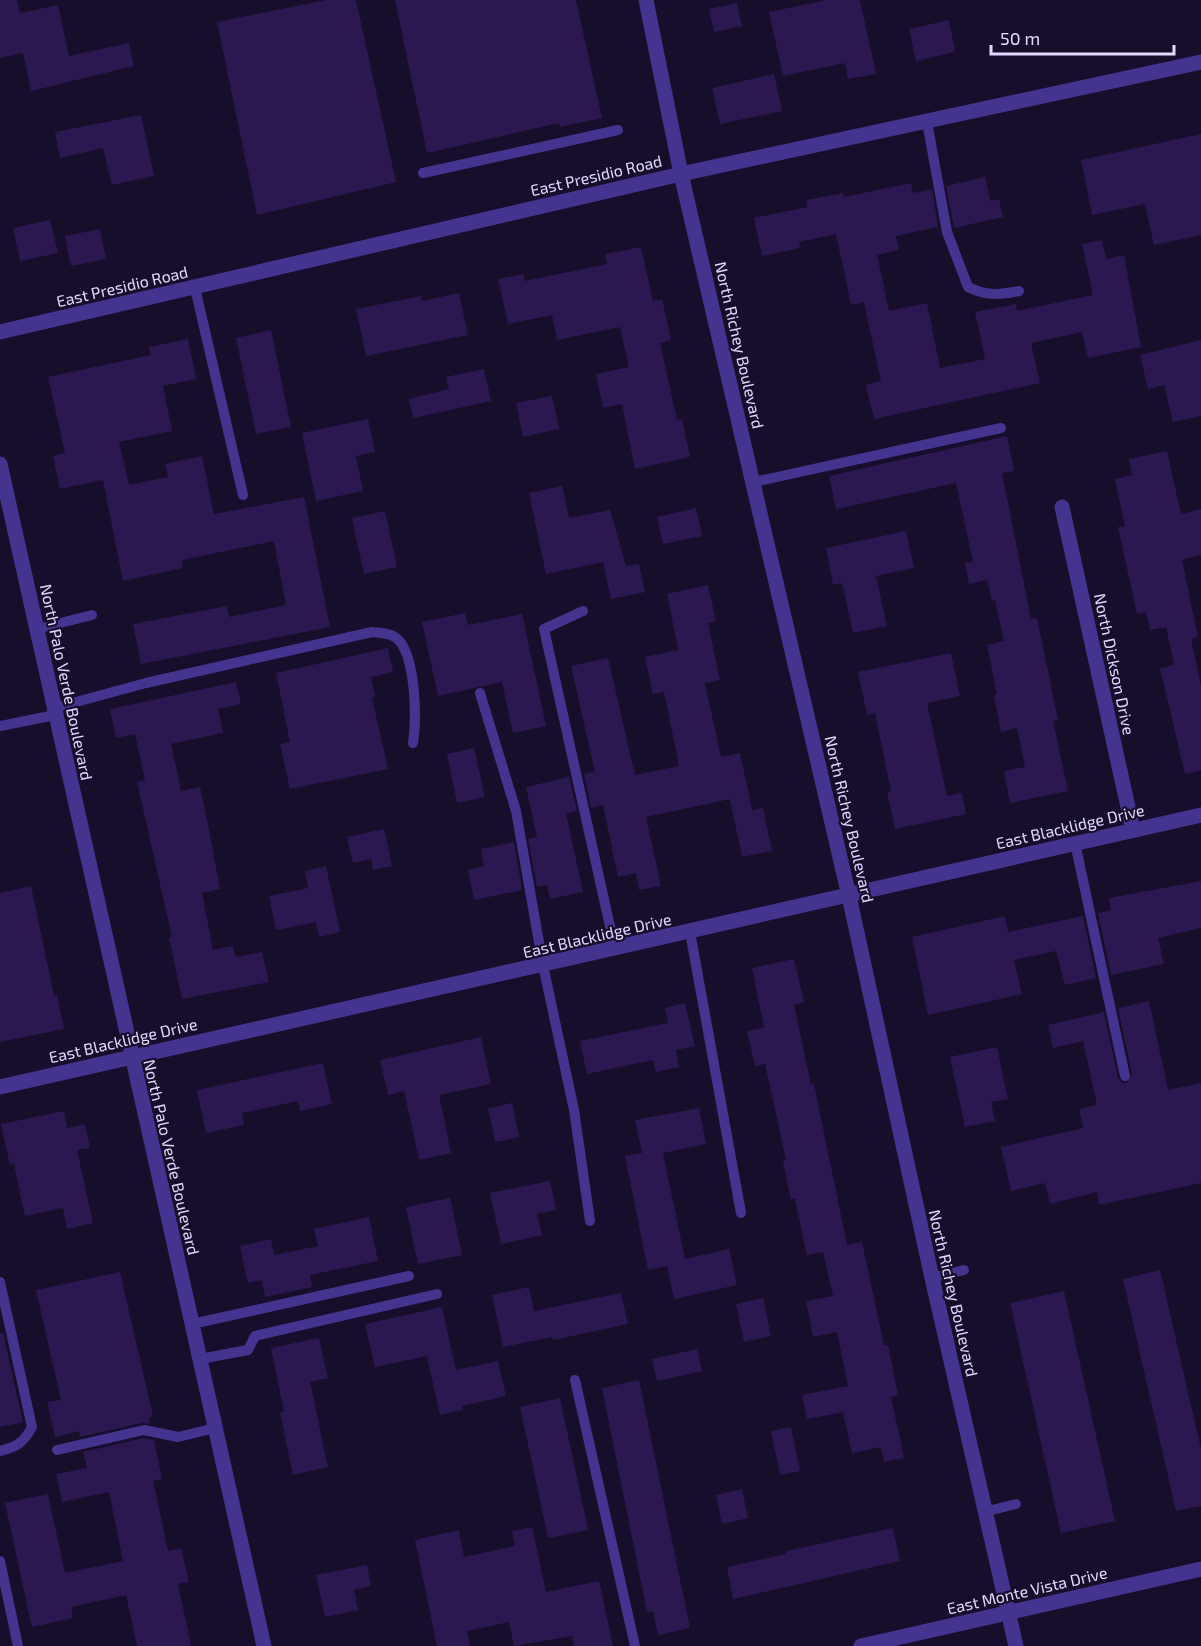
<svg xmlns="http://www.w3.org/2000/svg" width="1201" height="1646" viewBox="0 0 1201 1646" font-family="'Exo 2',sans-serif">
<style>
.building{fill:#2b1850}
.lines{fill:none;stroke-linecap:round;stroke-linejoin:round}
.lane{stroke:#443490;stroke-width:10}
.street{stroke:#443490;stroke-width:15}
.labels{text-anchor:middle;dominant-baseline:central;stroke-width:4.5;stroke-linejoin:round;paint-order:stroke}
.street-label{font-size:16px;fill:#e3d9ff;stroke:#170e2c}
</style>
<rect width="100%" height="100%" fill="#170e2c"/>
<g class="building">
<path d="M 0,0 L 17,0 L 20,13 L 58,5 L 69,56 L 129,43 L 134,66 L 31,91 L 23,53 L 0,58 Z"/>
<path d="M 326,0 L 356,0 L 396,182 L 257,215 L 217,22 Z"/>
<path d="M 395,0 L 576,0 L 602,118 L 560,127 L 559,123 L 427,153 Z"/>
<path d="M 827,0 L 860,0 L 876,74 L 848,79 L 845,63 L 783,76 L 769,12 Z"/>
<path d="M 737,3 L 742,26 L 714,32 L 709,9 Z"/>
<path d="M 949,20 L 955,52 L 916,61 L 909,29 Z"/>
<path d="M 774,74 L 782,111 L 720,124 L 712,88 Z"/>
<path d="M 141,115 L 154,176 L 112,185 L 103,148 L 60,158 L 55,132 Z"/>
<path d="M 1201,134 L 1201,235 L 1154,245 L 1145,204 L 1092,215 L 1081,160 Z"/>
<path d="M 985,177 L 990,201 L 999,199 L 1003,217 L 954,228 L 946,186 Z"/>
<path d="M 911,183 L 913,193 L 932,189 L 938,227 L 896,236 L 899,250 L 877,255 L 889,311 L 927,303 L 940,368 L 985,359 L 975,312 L 1016,304 L 1017,311 L 1093,295 L 1082,244 L 1102,240 L 1106,259 L 1124,255 L 1141,347 L 1088,358 L 1082,332 L 1031,343 L 1040,383 L 874,419 L 866,385 L 881,381 L 864,302 L 851,305 L 836,234 L 799,242 L 800,248 L 762,256 L 754,218 L 808,207 L 806,200 L 843,193 L 844,197 Z"/>
<path d="M 50,220 L 58,253 L 20,261 L 13,228 Z"/>
<path d="M 100,229 L 106,259 L 71,266 L 65,236 Z"/>
<path d="M 641,247 L 653,301 L 662,299 L 671,340 L 660,343 L 677,420 L 682,419 L 690,457 L 635,469 L 622,404 L 603,408 L 596,374 L 629,367 L 620,327 L 557,340 L 552,315 L 508,324 L 498,279 L 523,274 L 525,281 L 607,264 L 605,254 Z"/>
<path d="M 459,293 L 468,335 L 366,356 L 356,309 L 421,296 L 422,301 Z"/>
<path d="M 271,330 L 291,427 L 256,434 L 236,338 Z"/>
<path d="M 188,339 L 196,379 L 163,386 L 172,431 L 119,442 L 129,485 L 168,477 L 165,464 L 202,456 L 214,514 L 304,497 L 330,627 L 141,664 L 133,624 L 227,606 L 229,617 L 286,605 L 274,541 L 182,560 L 183,568 L 123,581 L 103,480 L 60,489 L 53,456 L 65,453 L 48,377 L 151,355 L 149,347 Z"/>
<path d="M 1201,340 L 1201,416 L 1173,422 L 1164,385 L 1148,389 L 1140,355 Z"/>
<path d="M 484,369 L 491,401 L 413,418 L 409,399 L 449,389 L 446,377 Z"/>
<path d="M 552,396 L 559,429 L 523,437 L 516,403 Z"/>
<path d="M 368,419 L 375,452 L 356,456 L 363,491 L 316,501 L 302,433 Z"/>
<path d="M 1007,436 L 1014,471 L 1002,473 L 1031,619 L 1037,618 L 1058,720 L 1053,721 L 1068,791 L 1010,803 L 1004,771 L 1025,767 L 1017,728 L 1001,732 L 994,695 L 997,694 L 987,645 L 1004,641 L 995,600 L 992,601 L 987,580 L 969,584 L 965,563 L 973,562 L 956,483 L 836,509 L 829,476 Z"/>
<path d="M 1167,451 L 1181,514 L 1201,509 L 1201,555 L 1182,560 L 1198,637 L 1191,639 L 1201,686 L 1201,770 L 1185,774 L 1160,668 L 1174,665 L 1166,627 L 1150,630 L 1146,612 L 1137,614 L 1118,527 L 1125,526 L 1115,479 L 1132,475 L 1129,459 Z"/>
<path d="M 562,486 L 569,518 L 610,510 L 626,566 L 639,564 L 645,592 L 611,599 L 603,562 L 546,574 L 529,493 Z"/>
<path d="M 696,508 L 702,536 L 663,544 L 657,517 Z"/>
<path d="M 385,511 L 397,567 L 364,574 L 352,518 Z"/>
<path d="M 906,531 L 914,568 L 876,576 L 887,626 L 853,633 L 842,583 L 833,585 L 826,548 Z"/>
<path d="M 708,585 L 716,621 L 708,623 L 720,680 L 705,683 L 721,757 L 740,753 L 752,810 L 763,808 L 772,851 L 742,857 L 730,799 L 646,817 L 661,886 L 639,890 L 636,873 L 618,877 L 603,805 L 591,808 L 584,774 L 595,772 L 571,666 L 608,658 L 635,775 L 679,766 L 664,692 L 653,694 L 645,657 L 678,650 L 667,594 Z"/>
<path d="M 465,613 L 468,625 L 522,614 L 546,726 L 513,733 L 502,682 L 438,696 L 422,622 Z"/>
<path d="M 388,648 L 393,672 L 371,677 L 375,697 L 372,698 L 388,769 L 290,789 L 280,744 L 290,742 L 276,673 Z"/>
<path d="M 951,653 L 960,696 L 927,703 L 947,796 L 962,793 L 966,814 L 895,829 L 887,792 L 891,791 L 875,713 L 867,715 L 858,672 Z"/>
<path d="M 236,682 L 241,704 L 218,709 L 223,733 L 171,744 L 181,791 L 200,787 L 208,824 L 220,889 L 202,893 L 213,950 L 233,946 L 236,957 L 262,952 L 269,982 L 182,999 L 169,938 L 172,937 L 137,782 L 145,780 L 135,734 L 116,738 L 110,709 Z"/>
<path d="M 474,748 L 485,797 L 457,803 L 447,754 Z"/>
<path d="M 569,777 L 577,811 L 566,813 L 583,892 L 550,899 L 547,885 L 537,887 L 528,839 L 537,837 L 526,787 Z"/>
<path d="M 384,829 L 392,866 L 373,870 L 371,859 L 353,863 L 347,837 Z"/>
<path d="M 514,842 L 522,890 L 474,900 L 468,870 L 484,866 L 481,849 Z"/>
<path d="M 326,866 L 340,932 L 319,937 L 316,922 L 276,930 L 269,896 L 308,888 L 305,871 Z"/>
<path d="M 1201,881 L 1201,928 L 1158,938 L 1164,964 L 1111,975 L 1098,913 L 1111,910 L 1109,898 Z"/>
<path d="M 31,886 L 54,996 L 57,995 L 64,1029 L 0,1042 L 0,893 Z"/>
<path d="M 1005,916 L 1008,932 L 1083,916 L 1096,978 L 1065,985 L 1056,951 L 1014,960 L 1022,994 L 928,1015 L 912,937 Z"/>
<path d="M 794,959 L 804,1002 L 794,1005 L 811,1085 L 814,1084 L 847,1245 L 862,1242 L 884,1345 L 888,1345 L 898,1395 L 891,1397 L 904,1458 L 884,1462 L 881,1447 L 852,1453 L 843,1412 L 807,1419 L 802,1395 L 848,1386 L 837,1332 L 813,1337 L 806,1301 L 833,1296 L 823,1252 L 807,1255 L 795,1199 L 791,1199 L 783,1161 L 786,1160 L 765,1064 L 755,1066 L 747,1031 L 764,1028 L 752,968 Z"/>
<path d="M 1149,1001 L 1168,1090 L 1201,1083 L 1201,1183 L 1099,1205 L 1097,1192 L 1050,1204 L 1045,1183 L 1011,1191 L 1001,1147 L 1083,1128 L 1079,1109 L 1097,1105 L 1083,1041 L 1053,1048 L 1048,1025 L 1104,1012 L 1118,1078 L 1122,1083 L 1127,1083 L 1132,1074 L 1118,1008 Z"/>
<path d="M 685,1003 L 695,1046 L 676,1050 L 679,1067 L 656,1072 L 653,1060 L 587,1074 L 580,1041 L 668,1023 L 665,1008 Z"/>
<path d="M 481,1037 L 491,1084 L 439,1095 L 451,1153 L 419,1160 L 404,1091 L 388,1095 L 380,1060 Z"/>
<path d="M 997,1047 L 1008,1099 L 991,1102 L 995,1121 L 965,1127 L 950,1057 Z"/>
<path d="M 323,1063 L 332,1104 L 300,1111 L 298,1101 L 242,1113 L 244,1125 L 206,1133 L 197,1090 Z"/>
<path d="M 512,1103 L 519,1137 L 495,1142 L 488,1108 Z"/>
<path d="M 699,1108 L 706,1144 L 663,1153 L 685,1259 L 729,1249 L 737,1285 L 674,1299 L 667,1266 L 648,1270 L 625,1156 L 642,1153 L 635,1120 Z"/>
<path d="M 64,1111 L 67,1128 L 85,1124 L 90,1148 L 77,1150 L 93,1223 L 67,1229 L 63,1208 L 25,1216 L 14,1164 L 10,1165 L 1,1124 Z"/>
<path d="M 550,1181 L 556,1210 L 537,1214 L 542,1235 L 501,1244 L 490,1193 Z"/>
<path d="M 450,1198 L 462,1255 L 418,1264 L 406,1207 Z"/>
<path d="M 369,1217 L 378,1261 L 310,1275 L 312,1287 L 265,1297 L 262,1280 L 248,1283 L 240,1246 L 271,1239 L 274,1255 L 318,1246 L 314,1229 Z"/>
<path d="M 1160,1270 L 1201,1449 L 1201,1506 L 1176,1511 L 1123,1279 Z"/>
<path d="M 120,1272 L 153,1416 L 149,1417 L 150,1424 L 142,1423 L 80,1437 L 79,1431 L 55,1437 L 47,1402 L 61,1400 L 36,1290 Z"/>
<path d="M 529,1287 L 534,1311 L 621,1293 L 628,1324 L 553,1340 L 552,1337 L 503,1347 L 492,1295 Z"/>
<path d="M 1064,1291 L 1115,1521 L 1061,1533 L 1010,1303 Z"/>
<path d="M 763,1298 L 771,1336 L 744,1342 L 736,1304 Z"/>
<path d="M 442,1307 L 456,1370 L 498,1361 L 506,1396 L 462,1406 L 463,1410 L 440,1415 L 427,1356 L 375,1367 L 365,1324 Z"/>
<path d="M 0,1333 L 3,1333 L 23,1422 L 0,1427 Z"/>
<path d="M 319,1338 L 328,1378 L 310,1382 L 328,1467 L 293,1475 L 280,1413 L 284,1412 L 271,1348 Z"/>
<path d="M 697,1349 L 702,1371 L 657,1381 L 652,1359 Z"/>
<path d="M 639,1380 L 690,1628 L 658,1635 L 653,1611 L 647,1612 L 602,1388 Z"/>
<path d="M 560,1398 L 588,1530 L 548,1538 L 520,1407 Z"/>
<path d="M 791,1427 L 800,1471 L 780,1475 L 771,1431 Z"/>
<path d="M 144,1438 L 154,1440 L 162,1479 L 153,1481 L 168,1551 L 181,1548 L 189,1582 L 178,1584 L 191,1646 L 137,1646 L 126,1595 L 71,1607 L 73,1618 L 32,1627 L 5,1503 L 48,1494 L 65,1573 L 123,1561 L 109,1492 L 62,1502 L 56,1474 L 87,1468 L 83,1452 Z"/>
<path d="M 742,1489 L 748,1518 L 722,1524 L 716,1495 Z"/>
<path d="M 532,1527 L 546,1592 L 599,1581 L 613,1646 L 574,1646 L 572,1636 L 514,1646 L 509,1622 L 467,1631 L 470,1646 L 437,1646 L 415,1540 L 459,1530 L 464,1557 L 515,1546 L 512,1531 Z"/>
<path d="M 893,1528 L 900,1561 L 733,1599 L 727,1567 L 786,1554 L 786,1551 Z"/>
<path d="M 367,1565 L 371,1586 L 354,1590 L 358,1610 L 325,1617 L 316,1575 Z"/>
</g>
<g class="lines">
<g class="lane">
<path d="M 927,122 L 947,232 L 968,287 C 986,296 1000,295 1019,291"/>
<path d="M 423,173 L 618,130"/>
<path d="M 195,288 L 243,495"/>
<path d="M 754,482 L 1001,428"/>
<path d="M 583,611 L 544,629 L 615,949"/>
<path d="M 37,629 L 92,615"/>
<path d="M 480,693 L 516,811 L 543,965 L 574,1110 L 590,1221"/>
<path d="M 54,708 L 146,683 L 372,632 C 379,633 389,633 395,637 C 416,651 417,719 413,743"/>
<path d="M 0,726 L 55,715"/>
<path d="M 1075,843 L 1125,1076"/>
<path d="M 690,932 L 741,1213"/>
<path d="M 932,1278 L 964,1270"/>
<path d="M 0,1282 L 32,1427 C 24,1442 17,1447 0,1451"/>
<path d="M 192,1324 L 409,1276"/>
<path d="M 200,1359 L 248,1350 L 255,1336 L 437,1294"/>
<path d="M 575,1380 L 635,1646"/>
<path d="M 57,1450 L 144,1430 L 178,1437 L 215,1428"/>
<path d="M 984,1512 L 1016,1504"/>
<path d="M 0,1561 L 18,1646"/>
</g>
<g class="street">
<path d="M 646,0 L 681,174 L 849,896 L 932,1278 L 1016,1646"/>
<path d="M 0,332 L 681,174 L 1201,62"/>
<path d="M 0,464 L 264,1646"/>
<path d="M 1062,507 L 1133,830"/>
<path d="M 0,1087 L 1201,815"/>
<path d="M 861,1646 L 1201,1569"/>
</g>
</g>
<g class="labels">
<g class="street-label">
<text transform="translate(596 175) rotate(-13)">East Presidio Road</text>
<text transform="translate(122 286) rotate(-13)">East Presidio Road</text>
<text transform="translate(740 345) rotate(77)">North Richey Boulevard</text>
<text transform="translate(1115 664) rotate(78)">North Dickson Drive</text>
<text transform="translate(67 682) rotate(78)">North Palo Verde Boulevard</text>
<text transform="translate(850 819) rotate(77)">North Richey Boulevard</text>
<text transform="translate(1070 826) rotate(-13)">East Blacklidge Drive</text>
<text transform="translate(597 935) rotate(-13)">East Blacklidge Drive</text>
<text transform="translate(123 1040) rotate(-13)">East Blacklidge Drive</text>
<text transform="translate(172 1157) rotate(77)">North Palo Verde Boulevard</text>
<text transform="translate(954 1293) rotate(77)">North Richey Boulevard</text>
<text transform="translate(1027 1590) rotate(-13)">East Monte Vista Drive</text>
</g>
</g>
<path d="M991 45v9h183v-9" fill="none" stroke="#e3d9ff" stroke-width="3"/>
<text x="1000" y="45" font-size="18" fill="#e3d9ff" stroke="#170e2c" stroke-width="4.5" paint-order="stroke">50 m</text>
</svg>
